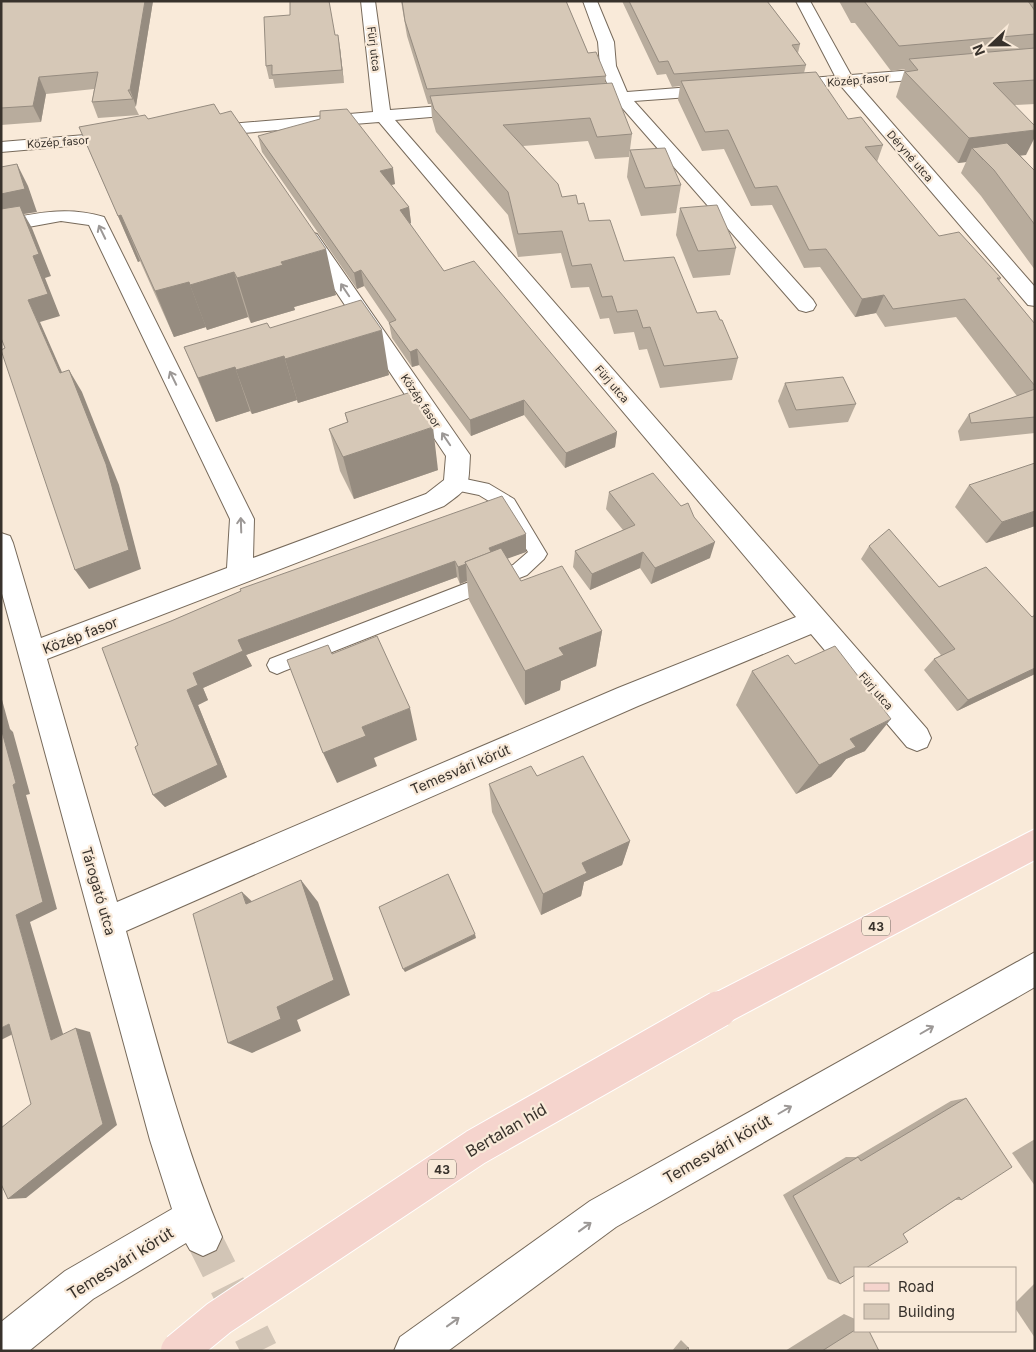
<svg xmlns="http://www.w3.org/2000/svg" width="1036" height="1352" font-family="Inter,sans-serif">
	<style>
		.lines { fill: none; stroke-linecap: round; stroke-linejoin: round }
		.minor-tunnel { stroke: #d2c5b6; stroke-width: 36; stroke-dasharray: 36 18; stroke-linecap: butt }
		.service-casing { stroke: #776a5b; stroke-width: 2 }
		.minor-casing { stroke: #776a5b; stroke-width: 2 }
		.primary-casing { stroke: #fff; stroke-width: 2 }
		.service { fill: #fff; fill-rule: evenodd }
		.minor { fill: #fff; fill-rule: evenodd }
		.primary { fill: #f5d4cd; fill-rule: evenodd }
		.primary-bridge-casing { stroke: #fff; stroke-width: 38; stroke-linecap: butt }
		.primary-bridge { stroke: #f5d4cd; stroke-width: 36 }
		.wall { fill: #b8ac9d }
		.shaded-wall { fill: #968c80 }
		.building { fill: #d6c8b7; stroke: #968c80 }
		.oneway { stroke: #9c9896 }
		.labels { text-anchor: middle; dominant-baseline: central; stroke-width: 4.5; stroke-linejoin: round; paint-order: stroke }
		.far-street-label { font-size: 11px; fill: #38322c; stroke: #f9ead9 }
		.shield { fill: #f9ead9; stroke: #726960; stroke-width: 1 }
		.shield-label { font-size: 12px; font-weight: bold; fill: #38322c }
		.street-label { font-size: 14px; fill: #38322c; stroke: #f9ead9 }
		.near-street-label { font-size: 16px; fill: #38322c; stroke: #f9ead9 }
	</style>
	<rect width="100%" height="100%" fill="#f9ead9"/>
	<g class="lines">
		<path class="minor-tunnel" d="M203 1237 260 1351"/>
		<defs>
			<path id="service" d="M456 477 489 484 514 499 547 554 544 559 527 575 284 671 277 674 270 671 267 665 270 659 513 565 528 552 502 509 479 495 450 489 447 484 450 479Z"/>
			<g id="minor">
				<path d="M361 1H375L390 110 467 104 473 105 475 109 473 113 467 114 395 120 927 729 931 738 927 747 917 751 907 747 811 634 638 706 126 931C155 1033 181 1138 222 1237L216 1250 203 1256 190 1250 186 1243 93 1299 29 1351H1V1322L65 1271 172 1209 150 1140 1 590V533L10 536 13 543 41 638 227 568 230 519 89 225 61 221 1 232V220C39 213 66 206 104 217L254 519 253 558 426 494 444 480 446 456 300 238 303 234 310 232 317 234 470 455C468 489 471 486 444 506L47 659 117 902 618 688 796 617 379 122 206 136 200 135 197 131 200 127 206 126 373 112Z"/>
				<path d="M583 1H597L614 42 616 66 627 92 717 85 723 87 725 90 723 93 717 95 634 101 813 300 816 305 813 310 806 312 799 310 617 102 580 105 574 104 572 100 574 96 611 93 600 66 598 42Z"/>
				<path d="M796 1H810L851 75 939 68 945 70 947 73 945 76 939 78 858 84 1035 287V306L1028 305 841 86 787 90 781 88 779 85 781 82 787 80 835 76Z"/>
				<path d="M121 132 127 133 130 137 127 141 1 152V142Z"/>
				<path d="M1035 952V987L616 1227 448 1351H394L400 1337 590 1201Z"/>
			</g>
			<path id="primary" d="M1035 829V860L731 1021 719 1026 707 1021 702 1009 707 997Z"/>
		</defs>
		<use href="#service" class="service-casing"/>
		<use href="#minor" class="minor-casing"/>
		<use href="#primary" class="primary-casing"/>
		<use href="#service" class="service"/>
		<use href="#minor" class="minor"/>
		<use href="#primary" class="primary"/>
		<defs>
			<path id="primary-bridge" d="M179 1351 219 1318 476 1147 719 1009"/>
		</defs>
		<use href="#primary-bridge" class="primary-bridge-casing"/>
		<use href="#primary-bridge" class="primary-bridge"/>
	</g>
	<g class="wall">
		<path d="M1 1H153L136 106 135 107 139 115 98 118 92 102 94 89 46 94 41 122 1 125Z"/>
		<path d="M401 1H566L588 53 606 76 605 83 632 134 629 157 595 159 588 141 523 146 562 197 578 204 589 221 624 261 697 313 720 320 738 358 732 380 660 388 647 349 639 350 634 332 614 334 609 318 600 319 589 287 571 288 561 253 518 257 508 215 436 132 432 118 431 104H428L407 36Z"/>
		<path d="M622 1H767L800 44 798 53 806 65 804 73 848 119 883 145 877 162 939 236 1001 278 999 281 1035 324V433L960 441 958 431 969 414 1017 396 956 317 885 327 876 313 855 317 820 267 804 268 772 205 751 206 724 149 702 151 678 100 680 86 672 87 666 74 657 75Z"/>
		<path d="M839 1H1035V104L1015 105 1026 155H1020L1035 171V270L981 196 961 173 966 162 958 163 896 97 905 69 891 71 855 23H851Z"/>
		<path d="M335 35 340 48 344 83 275 88 273 79H269L266 66Z"/>
		<path d="M220 114 336 295 294 307 295 310 251 323 248 317 207 330 206 327 174 337 140 261 138 262 79 127 148 119Z"/>
		<path d="M258 136 395 184 391 185 409 207 411 223 410 224 444 271 617 432 615 447 565 468 524 415 471 436 419 365 412 367 392 338 389 323 364 286 357 289 262 152Z"/>
		<path d="M630 150 681 185 676 213 641 216 627 177Z"/>
		<path d="M680 208 736 248 730 275 693 278 676 235Z"/>
		<path d="M270 328 389 375 298 403 297 400 252 414 250 411 216 422 184 347Z"/>
		<path d="M785 383 856 404 848 422 789 428 778 401Z"/>
		<path d="M345 413 438 470 354 499 340 471 329 429 347 422Z"/>
		<path d="M969 485 1035 526 986 543 955 507Z"/>
		<path d="M609 492 710 558 651 584 640 568 590 590 573 567 575 551 623 530 606 509Z"/>
		<path d="M869 546 939 587 1035 674 957 711 924 670 934 659 941 655 861 559Z"/>
		<path d="M526 552 507 558 521 581 602 631 596 666 561 681 560 690 525 705 469 600 467 581 460 584 457 577 246 655 252 666 203 688 208 700 198 705 227 777 165 807 153 795 138 745 171 621 241 591Z"/>
		<path d="M795 664 865 751 846 759 831 777 796 794 736 705 752 671Z"/>
		<path d="M537 776 630 841 622 865 584 882 581 896 541 915 492 812 489 784Z"/>
		<path d="M966 1098 961 1200H955L903 1234 840 1284 828 1279 783 1195 846 1157H856L951 1101Z"/>
		<path d="M1035 1139V1186L1012 1153Z"/>
		<path d="M1035 1283V1338L1015 1308V1303Z"/>
		<path d="M844 1314 855 1319V1330L879 1351H785Z"/>
		<path d="M681 1340 688 1347 689 1351H672Z"/>
	</g>
	<g class="shaded-wall">
		<path d="M145 1H153L136 106 130 90Z"/>
		<path d="M338 35 340 48 344 83 342 70Z"/>
		<path d="M39 77 46 94 41 122 33 106Z"/>
		<path d="M1035 130V137L1026 155 983 160 972 148 966 162 958 163 969 138Z"/>
		<path d="M17 164 28 186 37 212 24 214 32 228 51 276 45 278 60 316 40 322 72 395 60 373 28 300 1 218V194Z"/>
		<path d="M393 168 395 184 383 187 380 171Z"/>
		<path d="M409 207 411 223 402 226 400 210Z"/>
		<path d="M121 215 140 261 138 262 118 216Z"/>
		<path d="M326 249 336 295 294 307 295 310 251 323 237 278 281 262Z"/>
		<path d="M361 270 364 286 357 289 354 273Z"/>
		<path d="M234 272 248 317 207 330 190 285Z"/>
		<path d="M189 282 206 327 174 337 155 291Z"/>
		<path d="M884 295 876 313 855 317 862 299Z"/>
		<path d="M382 330 389 375 298 403 285 359Z"/>
		<path d="M417 349 419 365 412 367 410 352Z"/>
		<path d="M284 356 297 400 252 414 236 370Z"/>
		<path d="M235 367 250 411 216 422 198 378Z"/>
		<path d="M69 370 82 392 119 485 141 569 89 589 75 570Z"/>
		<path d="M524 400V415L471 436 470 420Z"/>
		<path d="M433 427 438 470 354 499 343 457Z"/>
		<path d="M617 432 615 447 565 468 566 453Z"/>
		<path d="M1035 511V526L986 543 1002 522Z"/>
		<path d="M526 534V552L493 564 489 548Z"/>
		<path d="M715 542 710 558 651 584 655 568Z"/>
		<path d="M643 552 640 568 590 590 592 574Z"/>
		<path d="M455 561 457 577 246 655 252 666 203 688 208 700 198 705 227 777 165 807 153 795 193 673 238 640Z"/>
		<path d="M466 564 467 581 460 584 458 567Z"/>
		<path d="M602 631 596 666 561 681 560 690 525 705V671L559 648Z"/>
		<path d="M1035 668V674L957 711 968 700Z"/>
		<path d="M1 696 10 729 13 732 30 794 26 795 57 909 30 922 66 1044 51 1040 16 915 13 785 1 728Z"/>
		<path d="M410 708 417 740 374 758 377 766 337 783 323 753 362 727Z"/>
		<path d="M891 719 865 751 846 759 831 777 796 794 819 765 850 739Z"/>
		<path d="M630 841 622 865 584 882 581 896 541 915 543 894 582 863Z"/>
		<path d="M301 880 318 902 350 995 297 1020 301 1031 252 1053 228 1043 277 1007Z"/>
		<path d="M242 892 264 913 246 904Z"/>
		<path d="M475 934 476 938 405 972 403 969Z"/>
		<path d="M9 1024 25 1028 1 1040V1028Z"/>
		<path d="M76 1028 90 1032 117 1125 26 1198 8 1199Z"/>
	</g>
	<g class="building">
		<path d="M1 1H145L130 90H128L133 99 92 102 98 72 39 77 33 106 1 108Z"/>
		<path d="M290 1H329L335 35H338L342 70 272 75V65L266 66 264 17 290 15Z"/>
		<path d="M402 1H566L588 53 596 52 606 76 427 89 405 21Z"/>
		<path d="M629 1H767L800 44 792 45 806 65 674 74 668 61 659 62Z"/>
		<path d="M864 1H1028L1035 11V34L899 46Z"/>
		<path d="M1035 48V80L993 83 1035 126V130L969 138 905 72 918 70 909 59Z"/>
		<path d="M816 72 848 119 861 117 883 145 865 147 939 236 959 232 1001 278H997L1035 324V386L965 299 893 309 884 295 862 299 826 249 809 250 777 186 755 188 728 130 705 132 681 81Z"/>
		<path d="M612 83 632 134 597 137 590 118 503 125 558 184 562 197 576 195 578 204 584 203 589 221 610 220 624 261 674 257 697 313 716 311 720 320H722L738 358 664 366 650 327 643 328 637 310 617 312 612 296 602 297 591 264 572 266 562 231 518 234 508 192 434 109 430 96Z"/>
		<path d="M214 104 220 114 231 111 326 249 281 262 283 265 237 278 234 272 190 285 189 282 155 291 121 215 118 216 79 127 145 115 148 119Z"/>
		<path d="M347 109 393 168 380 171 409 207 400 210 444 271 474 261 617 432 566 453 524 400 470 420 417 349 410 352 389 323 396 320 361 270 354 273 258 136 320 119V111Z"/>
		<path d="M1007 143 1035 171V225L994 170 972 148Z"/>
		<path d="M665 148 681 185 645 188 630 150Z"/>
		<path d="M17 164 25 189 1 194V167Z"/>
		<path d="M717 205 736 248 698 251 680 208Z"/>
		<path d="M20 206 39 254 33 256 48 294 28 300 60 373 69 370 106 464 129 550 75 570 1 350 5 348 1 338V209Z"/>
		<path d="M361 300 382 330 285 359 284 356 236 370 235 367 198 378 184 347 267 323 270 328Z"/>
		<path d="M843 377 856 404 796 410 785 383Z"/>
		<path d="M1035 389V417L971 423 969 414Z"/>
		<path d="M411 392 433 427 343 457 329 429 348 422 345 413Z"/>
		<path d="M1035 463V511L1002 522 969 485Z"/>
		<path d="M653 473 681 506 688 503 694 517 715 542 655 568 643 552 592 574 575 551 635 525 609 492Z"/>
		<path d="M502 496 526 534 489 548 491 552 465 562 466 564 458 567 455 561 238 640 243 651 193 673 198 685 187 690 218 765 153 795 135 747 138 745 102 648 171 621 241 591 240 589Z"/>
		<path d="M889 529 939 587 986 567 1032 617 1035 615V668L968 700 934 659 955 649 869 546Z"/>
		<path d="M501 548 521 581 562 566 602 631 559 648 564 655 525 671 465 562Z"/>
		<path d="M377 636 410 708 362 727 366 736 323 753 287 660 328 645 332 654Z"/>
		<path d="M835 646 891 719 850 739 856 747 819 765 752 671 788 655 795 664Z"/>
		<path d="M1 728 16 783 13 785 43 902 16 915 51 1040 76 1028 103 1124 8 1199 1 1184V1128L31 1104 9 1024 1 1028Z"/>
		<path d="M583 756 630 841 582 863 587 873 543 894 489 784 531 766 537 776Z"/>
		<path d="M448 874 475 934 403 969 379 907Z"/>
		<path d="M301 880 334 980 277 1007 281 1019 228 1043 193 914 242 892 246 904Z"/>
		<path d="M966 1098 1012 1167 961 1200 959 1197 903 1234 908 1242 866 1268H855V1275L840 1284 793 1196 858 1157 861 1161Z"/>
		<path d="M855 1330 869 1331 879 1351H822Z"/>
		<path d="M688 1347 689 1351H685Z"/>
	</g>
	<defs><path id="oneway-shaft" d="M-6 0H5M1.5-3L5.5 0L1.5 3" fill="none" stroke-width="1.6" stroke-linecap="round" stroke-linejoin="round" transform="scale(1.25)"/></defs>
	<g class="oneway">
		<use href="#oneway-shaft" transform="translate(102 232) rotate(-116)"/>
		<use href="#oneway-shaft" transform="translate(345 290) rotate(-124)"/>
		<use href="#oneway-shaft" transform="translate(173 378) rotate(-116)"/>
		<use href="#oneway-shaft" transform="translate(446 439) rotate(-124)"/>
		<use href="#oneway-shaft" transform="translate(241 525) rotate(-92)"/>
		<use href="#oneway-shaft" transform="translate(927 1030) rotate(-30)"/>
		<use href="#oneway-shaft" transform="translate(785 1110) rotate(-30)"/>
		<use href="#oneway-shaft" transform="translate(585 1227) rotate(-36)"/>
		<use href="#oneway-shaft" transform="translate(453 1322) rotate(-36)"/>
	</g>
	<g class="labels">
		<g class="far-street-label">
			<text transform="translate(374 49) rotate(83)">Fürj utca</text>
			<text transform="translate(858 80) rotate(-5)">Közép fasor</text>
			<text transform="translate(58 142) rotate(-4)">Közép fasor</text>
			<text transform="translate(910 156) rotate(49)">Déryné utca</text>
			<text transform="translate(612 384) rotate(49)">Fürj utca</text>
			<text transform="translate(421 401) rotate(56)">Közép fasor</text>
			<text transform="translate(876 691) rotate(49)">Fürj utca</text>
		</g>
		<g class="shield">
			<rect x="862" y="916.5" width="28" height="19" rx="4"/>
			<rect x="428" y="1159.5" width="28" height="19" rx="4"/>
		</g>
		<g class="shield-label">
			<text x="876" y="926">43</text>
			<text x="442" y="1169">43</text>
		</g>
		<g class="street-label">
			<text transform="translate(80 635) rotate(-21)">Közép fasor</text>
			<text transform="translate(460 769) rotate(-23)">Temesvári körút</text>
			<text transform="translate(99 891) rotate(74)">Tárogató utca</text>
		</g>
		<g class="near-street-label">
			<text transform="translate(506 1130) rotate(-30)">Bertalan híd</text>
			<text transform="translate(717 1149) rotate(-30)">Temesvári körút</text>
			<text transform="translate(120 1263) rotate(-32)">Temesvári körút</text>
		</g>
	</g>
	<rect width="1036" height="1352" fill="none" stroke="#38322c" stroke-width="5"/>
	<rect x="854" y="1267" width="162" height="65" fill="#f9ead9" stroke="#aca094"/>
	<rect x="864" y="1283" width="25" height="8" fill="#f5d4cd" stroke="#aca094"/>
	<text x="898" y="1292" font-size="15" fill="#38322c">Road</text>
	<rect x="864" y="1304" width="25" height="15" fill="#d6c8b7" stroke="#aca094"/>
	<text x="898" y="1317" font-size="15" fill="#38322c">Building</text>
	<g transform="translate(991 45) rotate(248)" stroke="#f9ead9" stroke-width="4" paint-order="stroke">
	<path d="M0-4L9 19L0 12L-9 19Z" fill="#38322c"/>
	<text y="-8" font-size="14" font-weight="bold" text-anchor="middle" fill="#38322c">N</text>
	</g>
</svg>
